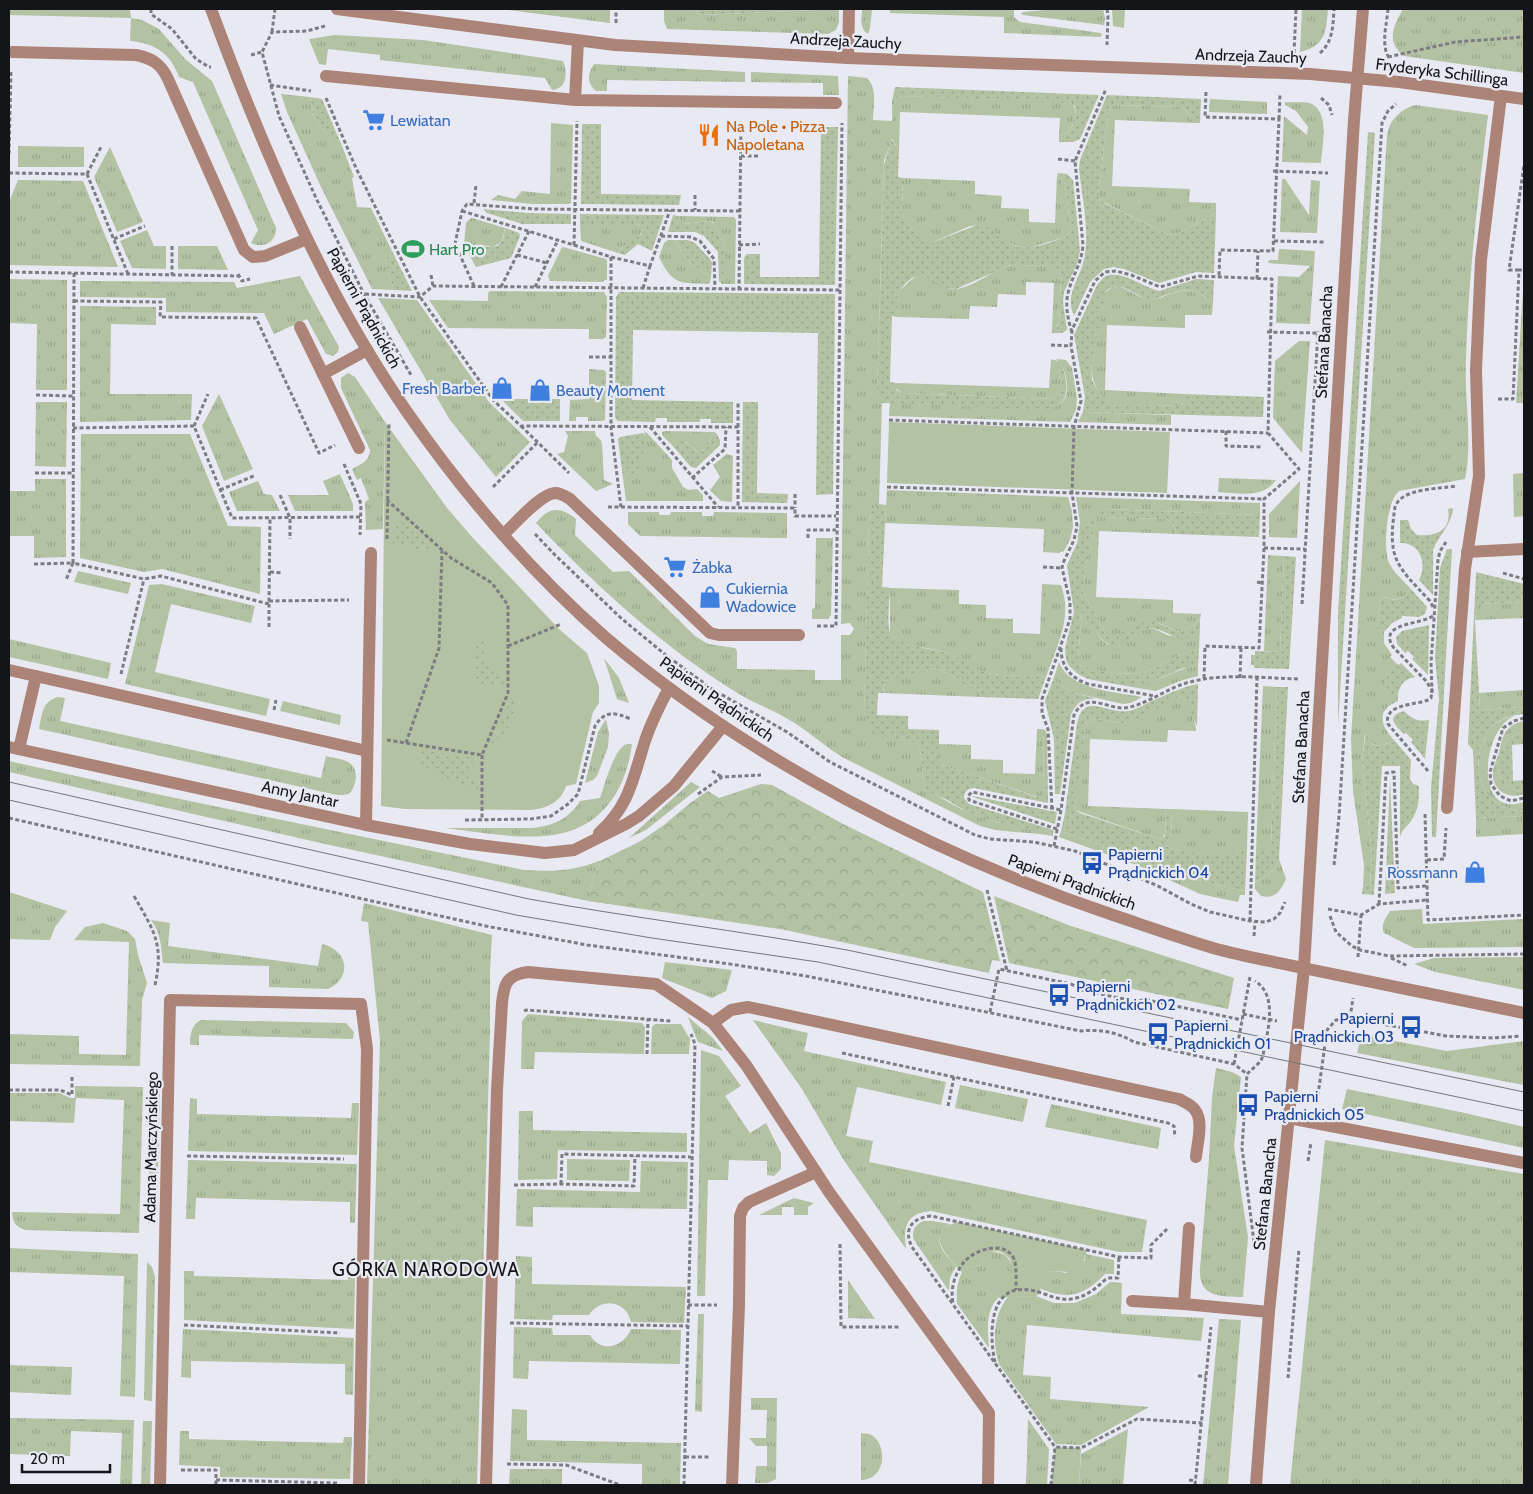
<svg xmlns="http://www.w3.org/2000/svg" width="1533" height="1494" font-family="Cabin,sans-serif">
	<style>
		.grass { fill: url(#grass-tufts) }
		.forest { fill: url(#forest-crowns) }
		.park { fill: #b2c2a3 }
		.garden { fill: url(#garden-dots) }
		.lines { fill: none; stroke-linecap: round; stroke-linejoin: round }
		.path { stroke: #7c7d83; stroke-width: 3; stroke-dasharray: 4 2.5; stroke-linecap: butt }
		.service { stroke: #ac8477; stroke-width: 12 }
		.minor { stroke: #ac8477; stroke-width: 12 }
		.tram { stroke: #75767b; stroke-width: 1 }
		.labels { text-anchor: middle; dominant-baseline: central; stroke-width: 4.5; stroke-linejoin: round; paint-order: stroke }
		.street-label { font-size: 16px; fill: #141518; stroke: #e8e9f2 }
		.shop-label { font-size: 16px; fill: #366cbe; stroke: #e8e9f2; text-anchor: start }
		.food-label { font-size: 16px; fill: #c56008; stroke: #e8e9f2; text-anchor: start }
		.leisure-label { font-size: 16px; fill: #27864d; stroke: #e8e9f2; text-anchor: start }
		.transit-label { font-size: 16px; fill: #164399; stroke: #e8e9f2; text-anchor: start }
		.quarter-label { font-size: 19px; letter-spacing: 1px; fill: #141518; stroke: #e8e9f2 }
	</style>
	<defs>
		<pattern id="grass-tufts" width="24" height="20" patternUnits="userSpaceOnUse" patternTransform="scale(1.25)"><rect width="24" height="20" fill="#b2c2a3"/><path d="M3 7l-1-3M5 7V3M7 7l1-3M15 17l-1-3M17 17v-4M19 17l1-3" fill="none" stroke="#98a68c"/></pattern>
		<pattern id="forest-crowns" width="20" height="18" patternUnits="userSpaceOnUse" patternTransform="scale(1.25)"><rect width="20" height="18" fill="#b2c2a3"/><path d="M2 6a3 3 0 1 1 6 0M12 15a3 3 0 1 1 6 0" fill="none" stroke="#98a68c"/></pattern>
		<pattern id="garden-dots" width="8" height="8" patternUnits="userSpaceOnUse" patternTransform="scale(1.25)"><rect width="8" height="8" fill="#b2c2a3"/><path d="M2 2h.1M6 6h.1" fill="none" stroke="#98a68c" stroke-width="1.8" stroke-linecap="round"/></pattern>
	</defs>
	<rect width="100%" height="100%" fill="#e8e9f2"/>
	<g class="grass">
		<path d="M9 9H130L131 18 142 20 159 29 185 59 212 81 276 228C276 242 264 249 251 243L258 230 193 82 179 77C171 54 155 43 130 41L131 18 9 15Z"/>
		<path d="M501 9H610V23Z"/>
		<path d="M664 9H695L699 14 702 15 839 9V22L836 30 828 34 667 29 664 21Z"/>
		<path d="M862 9H872L870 28 868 34C859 28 862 18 862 9Z"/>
		<path d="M890 9H1014V17L1020 22 1101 33 1102 35 1100 37 1004 33V17L890 13Z"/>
		<path d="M1055 9H1103L1105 18 1104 25 1023 15 1021 14 1023 12Z"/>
		<path d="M1112 9H1125L1124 28 1113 26Z"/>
		<path d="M1302 9H1328C1326 31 1326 46 1300 52Z"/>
		<path d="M1403 9H1524V73L1404 56C1385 42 1394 25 1403 9Z"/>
		<path d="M335 35 423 40 563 61C568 72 567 89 552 90L545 78 380 60V55L328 49 326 65 319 64 309 39Z"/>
		<path d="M594 64 745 72V82L607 80V91H596L593 88C586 80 589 72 594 64Z"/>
		<path d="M751 72 838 76 839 95H823V83L751 82Z"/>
		<path d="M848 76 867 78C878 89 873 106 873 120L892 121C893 111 891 98 903 96L1067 102 1073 104C1079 114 1072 136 1059 136L1060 118 900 112 899 150 891 137 890 144 884 161 877 393 882 403 879 504 872 510 869 521 864 715 917 744C926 758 917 781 932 793L963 810 997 822 1053 833V836C1028 831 1001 834 978 825L842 757C823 745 806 729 786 718 771 709 754 703 739 694 664 648 597 587 536 523 549 507 560 506 576 519L575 535 613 572 629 571 695 636 708 644 735 648 737 651V669L815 670V680H841V635H850L854 629 850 623 841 624Z"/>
		<path d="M281 94 310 97 314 117 335 145 342 146 354 177 352 178 357 207 371 208 392 251 385 261 394 290 372 289 321 187 287 112Z"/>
		<path d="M1210 99 1267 102V114L1209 112Z"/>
		<path d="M1285 102C1292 103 1305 101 1312 104 1330 114 1322 147 1321 163L1282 162 1284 116 1307 135 1308 127 1296 111 1285 105Z"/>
		<path d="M1113 105 1181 107 1187 112 1194 123 1115 120 1112 186 1190 189 1189 202 1216 203V213L1179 233 1169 235 1101 201 1098 195 1108 115 1110 108Z"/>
		<path d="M1415 105 1488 115C1478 197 1468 279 1466 361 1464 400 1473 440 1465 479L1399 491C1386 502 1383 548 1389 563 1394 573 1403 580 1410 588 1405 601 1393 601 1381 596L1377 630 1384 632V643L1392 655 1390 657 1396 663C1382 673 1384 689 1392 704 1375 714 1384 730 1395 741 1379 746 1373 750 1365 734L1362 761 1372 855 1370 887H1363L1364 865 1353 791 1351 739 1387 135C1390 119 1400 110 1415 105Z"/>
		<path d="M551 123 573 125 571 203 569 204H533L491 200 498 195 515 199 522 191 550 194Z"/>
		<path d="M18 146 84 147V167H18Z"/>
		<path d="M110 147 143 222 117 232 94 177Z"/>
		<path d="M1057 176 1061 178 1065 184 1071 229 1066 237 1031 247C1011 251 998 230 980 225L970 226 931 243H925L921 240 902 214 903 178 975 181V194L1002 196 1001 208 1029 209V222L1055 223Z"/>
		<path d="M1282 179H1285L1309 215 1311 180 1320 181 1317 233 1280 232Z"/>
		<path d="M18 180 83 181 118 267 9 265V202Z"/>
		<path d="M678 216 734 217 736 220 735 284H726V251L713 222 709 221 683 224Z"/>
		<path d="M472 218 505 228 502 241 493 247 479 244 470 256 464 244 466 223 470 219Z"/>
		<path d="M580 224H636L642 227 643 231C637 241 626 240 618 253L581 241Z"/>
		<path d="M147 230 154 246H166V269L132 268 120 241Z"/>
		<path d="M668 240H675C683 257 693 268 711 276L710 283 708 284C679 283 673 285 659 257L664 243Z"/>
		<path d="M178 246H217L228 270 178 269Z"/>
		<path d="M563 247 606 259 607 261V279L602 282 550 281 548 276 561 249Z"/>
		<path d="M1279 249 1315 251 1310 324 1276 323 1278 276 1299 277 1310 266 1268 263 1269 260H1278Z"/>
		<path d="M1013 265 1052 266 1059 270 1061 275 1059 323 1055 329 1052 330 1054 283 1026 282V295L998 294 997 307 970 306 969 319 897 317 899 291 917 275C931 273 941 291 956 289 975 287 994 268 1013 265Z"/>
		<path d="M1524 274V403H1516Z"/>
		<path d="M300 276 339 347 338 352 333 356 326 354 307 319 274 334 264 313 166 312V298L80 297V281L234 282 237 288Z"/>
		<path d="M9 279 67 280V390H36L37 324 9 323Z"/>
		<path d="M1119 286C1129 290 1140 299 1151 299 1157 300 1162 297 1167 295 1187 288 1196 287 1213 303L1212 315H1185V328L1107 325 1105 390 1184 394V401L1181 406 1113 404C1099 399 1093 383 1091 369L1105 293 1112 287Z"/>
		<path d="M490 291 604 292 607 297 606 337 603 339H589V329L448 328 429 300 488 301V293Z"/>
		<path d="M378 298 417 300 489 402 530 442 496 477 450 420Z"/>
		<path d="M80 306 156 307V325L111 324 110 394H192L191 420 80 422Z"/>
		<path d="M1299 341H1310L1302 453 1273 418 1275 361Z"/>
		<path d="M1051 359C1060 364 1065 387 1060 396L1055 399 902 393 896 389V383L1049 388Z"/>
		<path d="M1056 359 1066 360 1072 368 1077 398 1076 410 1070 422 889 416 890 403 1049 409C1053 408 1060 405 1063 401 1072 392 1065 364 1056 359Z"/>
		<path d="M589 369 604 370 606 372 605 420 602 421H588V417H576V421H569L570 400 589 399Z"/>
		<path d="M348 373 355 377 385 422 383 529 366 530 365 502 369 499 361 478 357 480 352 469C361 464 370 461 370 450L341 388V378Z"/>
		<path d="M219 394 253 469 224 481 202 426Z"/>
		<path d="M36 402H67L66 467 35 466Z"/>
		<path d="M1083 412 1171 415V425L1078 422Z"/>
		<path d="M565 431H595L596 436 601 440 602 444 604 480 613 484 596 491 557 454 564 452 568 436Z"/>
		<path d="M644 431 647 433 672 460V468L683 487 688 490 697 489 703 495V501H626L623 478 638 472 645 434Z"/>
		<path d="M665 431 713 432 707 448C699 455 692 448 686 442L671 444 662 435V432Z"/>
		<path d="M81 434H190L228 526 261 527 260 594 162 569 144 572 80 558Z"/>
		<path d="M727 454 733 456 732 502 721 501 710 490 720 477 713 465Z"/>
		<path d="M1524 473V516L1514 517 1513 474Z"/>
		<path d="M340 474 353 504V511H295L288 495H329L323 481Z"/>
		<path d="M1219 478 1276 480C1263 499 1238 493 1218 492Z"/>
		<path d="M35 479H66V557L34 558V536H9V491H35Z"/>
		<path d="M258 481 264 494 272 495 280 511H237L229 492Z"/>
		<path d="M1300 481 1297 538 1269 537V514Z"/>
		<path d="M887 490 1068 497 1072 511 1073 527 1070 540 1064 551 1059 553 1043 552 1044 529 885 523Z"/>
		<path d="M1076 497 1260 503V515L1106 509 1091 516 1077 543 1080 522Z"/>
		<path d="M628 512H659V515H670L671 512H702V516H713L714 512 787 513V538L640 536 628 524Z"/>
		<path d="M1100 517 1166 519 1173 523 1176 534 1099 531 1096 597 1173 600V613L1201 614 1200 620 1190 628 1180 632C1172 630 1166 625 1158 623 1143 618 1127 631 1114 637H1110L1106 635 1082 590 1095 522 1096 519Z"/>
		<path d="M816 538H833L831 615 828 619H812V609L815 608Z"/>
		<path d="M1268 555 1284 556 1280 652 1264 651Z"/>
		<path d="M78 571 131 583 128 594 74 582Z"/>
		<path d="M162 584 255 606 251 623 171 604 155 672 270 699 266 716 125 684 149 585Z"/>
		<path d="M1042 584 1061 585C1073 618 1057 645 1046 677 1027 673 1007 678 988 673 973 670 961 659 947 653 930 646 901 649 890 633V588L959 590V604L986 605V618L1013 619V633L1040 634Z"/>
		<path d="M1524 602V618L1475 620 1477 604Z"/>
		<path d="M1082 611 1101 639 1107 644C1123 646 1133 631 1148 629 1156 627 1163 634 1171 636 1180 638 1194 633 1200 627L1199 649 1178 656 1153 669 1142 673 1114 674 1082 667 1079 664 1078 658Z"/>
		<path d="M9 639 111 663 108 679 9 657Z"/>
		<path d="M604 658 619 678 629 703 617 699Z"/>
		<path d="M1059 662C1069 690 1116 692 1142 697L1131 703 1123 704 1074 693 1053 680Z"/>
		<path d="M1198 665V676L1180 681 1156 691 1126 686C1152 686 1173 670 1198 665Z"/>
		<path d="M933 668 938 669 976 687 980 692 981 697 883 693 885 682 890 678Z"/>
		<path d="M1263 686 1277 687 1271 846 1268 850H1256Z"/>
		<path d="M1524 690V707L1480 710 1479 693Z"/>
		<path d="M58 697 65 698 60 721 321 778 326 756C332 758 340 758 346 761 360 767 357 784 350 793L344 795H337L39 729C42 715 42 701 58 697Z"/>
		<path d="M1176 698C1179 698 1181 697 1184 700 1189 704 1197 725 1196 731L1168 730 1167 742 1090 739 1088 806 1166 809 1165 833 1163 838 1159 839 1075 810 1073 802 1087 722 1096 719 1128 724Z"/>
		<path d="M283 701 341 715 340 725 280 711Z"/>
		<path d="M1516 715C1481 728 1473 820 1524 802V812C1514 810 1503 808 1495 802 1472 784 1474 742 1495 724 1501 719 1509 717 1516 715Z"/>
		<path d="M606 719 609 734 608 747 597 776 593 780 585 783 598 732Z"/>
		<path d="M1524 721V732C1489 739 1489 786 1524 793V794C1508 800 1491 790 1493 771 1494 765 1497 758 1499 752 1501 745 1502 736 1507 730 1511 725 1518 722 1524 721Z"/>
		<path d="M1037 729H1043L1044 791 1042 796 1038 797 945 766C937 761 939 753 939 744L971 745V759L1003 760V773L1035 774Z"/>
		<path d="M627 744H632C626 790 602 828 553 835 518 840 480 832 445 828H532C553 826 569 819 580 801L600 798C605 784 614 748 627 744Z"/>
		<path d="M9 761 161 795 524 870C555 872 573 871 602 860L595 873 588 901 325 844 9 772Z"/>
		<path d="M691 782 700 787 646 830 629 838Z"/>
		<path d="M1172 809 1248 812 1247 849C1228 859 1187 854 1167 847L1165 845 1171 835Z"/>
		<path d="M1524 816V834L1476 837V818Z"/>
		<path d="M1061 831 1194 880 1245 891V895H1240L1238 902 1200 894 1139 866 1059 837Z"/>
		<path d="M1279 859 1286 879C1280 892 1275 899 1261 896L1255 889V883L1275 869Z"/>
		<path d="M9 892 67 911 55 927 50 940 9 939Z"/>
		<path d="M364 903 492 935 490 971V1032L477 1485H367L380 1041 368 922 361 921Z"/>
		<path d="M1422 909 1423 924 1524 919V947L1414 948 1384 933C1380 925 1386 918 1390 911Z"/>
		<path d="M151 920 170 923 168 946 318 966 322 944C348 950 353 977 328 989L269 987V966L163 963C161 947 161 933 151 920Z"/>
		<path d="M103 923 127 931 135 939 138 955 147 983 142 1000 140 1066 9 1064V1034L79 1036V1054L126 1055 129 942 74 940 85 927Z"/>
		<path d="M1524 957V990L1435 972 1414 964 1434 958Z"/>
		<path d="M665 962 732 970 726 991 712 998 662 978Z"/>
		<path d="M528 1014 642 1023 645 1027 644 1054 535 1052 534 1069H521L522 1021Z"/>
		<path d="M688 1017 713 1038 723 1051 698 1042Z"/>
		<path d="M201 1020 346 1023 354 1032 353 1039 199 1035V1045H190C190 1035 191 1025 201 1020Z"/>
		<path d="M753 1020 808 1033 804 1051 946 1082 941 1105 857 1087 846 1136 873 1141 869 1162 1147 1220 1142 1252H1119L931 1211C906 1213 903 1227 906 1249L843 1159 802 1089Z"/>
		<path d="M655 1024H681L690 1039 689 1054H651L652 1027Z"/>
		<path d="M1363 1035 1447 1051 1524 1041V1085L1357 1053 1361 1037Z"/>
		<path d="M701 1050 719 1056 741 1086 725 1096 750 1133 766 1123 781 1153V1169L774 1176 767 1175V1161L729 1160 728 1180H708L705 1296H697Z"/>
		<path d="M1216 1068 1232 1072 1241 1077 1234 1146 1248 1237 1243 1297C1220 1296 1198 1298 1200 1268L1209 1159 1212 1097Z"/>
		<path d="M960 1085 1028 1099 1023 1122 955 1108Z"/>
		<path d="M75 1086 143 1087 139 1233 25 1230C15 1226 13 1223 12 1212L120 1214 124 1100 76 1098 74 1123 9 1121V1093H60L70 1098H75Z"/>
		<path d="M151 1087H160L157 1212 148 1224Z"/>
		<path d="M1347 1089 1465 1113 1524 1127V1148L1342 1109Z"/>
		<path d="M190 1098 197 1099V1114L351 1118 352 1103H359L357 1155 188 1151Z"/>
		<path d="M1051 1104 1161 1128 1158 1149 1045 1127Z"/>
		<path d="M519 1111H533V1130L687 1133V1152L558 1150 557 1179 518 1180Z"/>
		<path d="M1325 1140 1524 1174V1485H1290Z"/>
		<path d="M567 1159 630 1160 629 1181 567 1180Z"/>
		<path d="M188 1160 357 1164 355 1223H350V1202L196 1198 195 1219H186Z"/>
		<path d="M641 1161 688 1162 687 1209 533 1207V1227L516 1226 517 1189 640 1192Z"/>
		<path d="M794 1198 814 1203 808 1207V1215H794V1207H782V1215H759Z"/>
		<path d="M923 1221H933L950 1224C929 1239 944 1253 956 1266L950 1278 949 1291 914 1240C911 1231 915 1225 923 1221Z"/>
		<path d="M9 1248 138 1254 135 1397 120 1396 124 1276 9 1272Z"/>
		<path d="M992 1252C1006 1252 1012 1259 1012 1273H1006L994 1298H998C985 1311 988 1331 989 1348L957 1304C956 1291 957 1279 965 1268L980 1265 987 1254Z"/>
		<path d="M1086 1254 1114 1260V1274H1105C1084 1296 1069 1300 1041 1289 1040 1269 1049 1270 1066 1273L1085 1260Z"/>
		<path d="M516 1256 532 1257V1284L686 1287 684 1323 631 1322C627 1301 601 1296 589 1315H553L552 1320 514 1319Z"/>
		<path d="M147 1262 152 1267 155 1277 152 1401 144 1400Z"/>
		<path d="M184 1271H194V1276L348 1280V1277H355L354 1329 184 1320Z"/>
		<path d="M848 1280 875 1319 848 1318Z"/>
		<path d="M1110 1282 1122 1283 1121 1314 1204 1318 1201 1341 1027 1325 1023 1375 1051 1377 1050 1399 1149 1407 1081 1445 1056 1444 999 1364C992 1342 993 1315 1008 1297L1036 1296 1054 1303H1075L1096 1294Z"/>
		<path d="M698 1314H704L702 1412 695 1411Z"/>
		<path d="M1219 1319 1241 1320 1228 1485H1203Z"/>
		<path d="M514 1327 552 1328 553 1335H590C601 1354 624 1347 631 1329L681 1330 680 1364 529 1361 528 1379 513 1378Z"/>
		<path d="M183 1329 354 1338 353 1395 345 1394V1364L191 1361V1378L181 1377Z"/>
		<path d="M9 1365 72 1367 71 1395 9 1392Z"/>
		<path d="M751 1398H777L776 1479 768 1483H755L756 1466H767V1446H756L749 1438H766L767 1410H751Z"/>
		<path d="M512 1409 527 1410V1440L681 1443 680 1485H642V1464L510 1461Z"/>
		<path d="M9 1418 134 1420 132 1485H120L122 1433 71 1431 70 1456 9 1454Z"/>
		<path d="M1028 1419 1049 1449 1047 1485H1026Z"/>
		<path d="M143 1421H152L150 1485H141Z"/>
		<path d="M1128 1429 1123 1485H1079L1081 1454Z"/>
		<path d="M180 1431H189V1439L343 1443 344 1437H352L350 1479 220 1477V1467L179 1465Z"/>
		<path d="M861 1433C864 1434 866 1433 869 1434 887 1440 889 1479 861 1480Z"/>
		<path d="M510 1469H562V1485H509Z"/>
	</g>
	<g class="forest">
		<path d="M761 784 772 785 843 824 983 892 1000 961 992 960 989 973 780 929 588 901 595 873 602 860 639 842 664 825 690 803 708 791 719 798Z"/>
		<path d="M994 896 1071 926 1234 978 1228 1009 1009 963Z"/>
	</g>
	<g class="park">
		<path d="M385 422 447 508 472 537 560 630 587 653 599 686V703L593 712 576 784 566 786C561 802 548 808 531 810L405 809 381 806Z"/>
		<path d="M889 422 1170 432 1167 493 887 483Z"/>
		<path d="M958 1222 1087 1250C1079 1281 1069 1269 1047 1272 1039 1278 1043 1285 1039 1294L1036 1296 994 1298C981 1293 982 1277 996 1273 1001 1272 1007 1273 1012 1273L1010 1259C997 1245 988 1251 980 1265L965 1268 962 1273C949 1257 921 1232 958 1222Z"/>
		<path d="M1055 1447 1081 1448 1079 1485H1051Z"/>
	</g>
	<g class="garden">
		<path d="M695 9H818L816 10 702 15 699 14Z"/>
		<path d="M895 87 1099 95 1080 139 1073 142H1059V136C1072 136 1077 117 1075 106L1071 103 903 96C891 98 893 111 892 121V101Z"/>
		<path d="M1107 95 1201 99 1200 123H1194L1187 112 1181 107 1117 105 1110 108 1108 115 1098 195 1100 200 1104 203 1169 235 1179 233 1216 213 1214 273 1196 272 1159 283 1124 269 1113 267 1104 269 1090 282 1075 314 1074 315C1064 296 1080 278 1084 260 1090 234 1082 196 1079 169L1080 160Z"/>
		<path d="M310 97 322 99 342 146 335 145 314 117Z"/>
		<path d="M582 124H601V194L681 195 679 205 581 204Z"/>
		<path d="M891 125 892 140 899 150 898 177 903 178 902 214 923 242 931 243 977 225H984L1016 246C1031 251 1052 241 1066 237L1071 229 1065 184 1061 178 1057 176 1058 173 1067 174 1073 180 1080 251 1077 264 1064 292 1063 302 1067 330 1062 333H1052V330L1057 327 1059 323 1061 275 1059 270 1052 266 1010 265 956 289 945 288 923 275C913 274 905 284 899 291L897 317 892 316 890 382 896 383V390L902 393 1055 399C1068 393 1060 364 1051 359L1061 362C1068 383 1073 404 1046 410L882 403 879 399 877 393 884 165 890 144Z"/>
		<path d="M821 127H838L835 285 744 284V259L745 256 747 254H760V277H819Z"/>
		<path d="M1368 132 1375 133 1338 725V612Z"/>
		<path d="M483 209 528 213 571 214V224H522L487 213Z"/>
		<path d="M580 214 664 215 652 251 638 244 625 255 618 253 625 244 642 234 643 230 639 225 634 224H580Z"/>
		<path d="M673 215 678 216 683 224 709 221 714 224 726 251V284H722L719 281 718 252 704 236 695 232H668Z"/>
		<path d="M505 228 519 233 520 236 511 258 476 267 470 256 479 244 488 247 497 246 503 240Z"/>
		<path d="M675 240H688L695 243 710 259 712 263 711 276C693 268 684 258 675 240Z"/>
		<path d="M392 251 412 291 394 290 385 261Z"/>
		<path d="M1109 275C1128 273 1142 287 1159 291L1196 279 1214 280 1213 303C1195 286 1185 288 1163 296 1158 298 1154 300 1148 299 1133 296 1120 278 1106 291L1091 369 1092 380 1096 388 1106 400 1111 403 1177 406 1183 404 1184 394 1264 397 1263 417 1083 412 1085 397 1074 335 1097 285 1104 277Z"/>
		<path d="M619 292 835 294 833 494 816 495 818 333 633 330 632 400 733 402V423H711V419H700V422H667V418H656L655 422 618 421 615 418 616 297Z"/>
		<path d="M501 399H560V421H523Z"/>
		<path d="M743 402H758L757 493 788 494 787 503 742 502Z"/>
		<path d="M713 432 716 433 720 440V445L696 468 691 467 671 444 684 441 695 450 703 451 708 446Z"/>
		<path d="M643 433 647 438 638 473 623 478 618 439 620 437Z"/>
		<path d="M879 504 886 505 882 587 890 588C890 598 886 626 891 634 896 644 929 649 940 651 959 655 973 671 992 674 1010 677 1028 673 1046 677L1038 699 981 697 980 692 976 687 938 669 933 668 887 680 884 685 883 693H878L877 715 908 716V729L939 730V758L943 765 1036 797 1042 796 1044 791 1043 729 1045 730 1047 734 1048 803 974 788C968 788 964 792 964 798L969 804 1050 829 1054 831 1053 833C1025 828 997 824 970 813 962 810 955 804 947 800 941 797 930 794 927 789 920 776 924 754 917 744 896 734 866 743 864 712L869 521 872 510Z"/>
		<path d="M1453 508C1452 524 1439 535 1433 550V595L1419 580C1428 564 1420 542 1400 543V520H1408L1411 529 1417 535C1436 537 1452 530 1448 509Z"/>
		<path d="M1106 509 1260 515 1259 537 1176 534 1173 523 1166 519 1100 517 1096 519 1082 590 1106 635 1110 637H1114C1126 630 1144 617 1158 623 1166 626 1172 630 1180 632L1190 628 1200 620V627C1179 653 1167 625 1148 629 1135 631 1122 648 1109 644 1099 641 1089 620 1082 612L1078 658 1080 666 1114 674 1142 673 1153 669 1178 656 1199 649 1198 665 1181 669 1146 684 1133 686H1126L1088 679 1078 674 1069 666 1066 660 1065 648 1074 612 1067 565 1087 521 1095 512Z"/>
		<path d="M404 522 407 523 434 549 419 550 417 552 411 545H393L394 526Z"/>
		<path d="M1447 549H1452L1436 837H1432L1431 788 1439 699 1435 658 1440 568Z"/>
		<path d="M1284 556 1296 557 1289 669 1254 668V665H1251V655H1255V651L1280 652Z"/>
		<path d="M1476 572 1524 584V602L1478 604 1475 620 1480 710 1524 707V714C1514 715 1503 717 1495 724 1474 742 1472 784 1495 802 1503 808 1514 810 1524 812V816L1476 818 1473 750 1468 744Z"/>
		<path d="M1410 588 1427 607 1425 614 1419 617 1402 616V618L1392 623 1384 632 1377 630 1381 596C1393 602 1405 601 1410 588Z"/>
		<path d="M1429 625 1428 675 1412 659 1414 657 1408 651 1405 653 1397 644 1396 637 1402 631Z"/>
		<path d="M482 639 486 641 484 663 504 680V686L475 685V641Z"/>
		<path d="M1396 663 1399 665 1401 663 1415 677C1402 679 1397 689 1398 701L1392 704C1384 689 1382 673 1396 663Z"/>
		<path d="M1053 680 1074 693 1097 699C1084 698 1077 702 1071 714L1060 794H1055L1054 739 1045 701Z"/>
		<path d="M1198 684 1197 726 1185 701 1179 697 1128 724 1096 719 1087 722 1074 806 1075 810 1080 813 1159 839 1163 838 1165 836 1166 809H1172L1171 835 1165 845 1166 846C1182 854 1231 858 1247 849L1245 891 1194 880 1061 831 1065 813 1077 724C1083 691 1107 714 1128 711 1136 710 1143 705 1150 702 1166 695 1181 687 1198 684Z"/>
		<path d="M1277 687H1288L1279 859 1275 869 1255 883 1256 850H1268L1271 846Z"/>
		<path d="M513 693 517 715 496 746 491 742 494 738 497 739 501 730 498 728 503 716 506 717 510 709 507 707Z"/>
		<path d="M1404 711C1412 719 1418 722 1429 720L1425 759 1411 742 1413 740 1406 733 1404 734C1395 725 1385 716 1404 711Z"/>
		<path d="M1366 732C1370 751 1380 746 1395 741L1411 760 1410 779 1413 784 1419 786C1419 800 1419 809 1411 821 1407 827 1402 829 1400 837V766H1382L1374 895 1362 894 1363 887H1370L1372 855 1362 761Z"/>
		<path d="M1524 732V744L1512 745 1513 781 1524 780V793C1489 786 1489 739 1524 732Z"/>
		<path d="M421 750 474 758 468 777 478 781V791L450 780 418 763Z"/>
		<path d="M1390 780 1395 893 1385 894Z"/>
		<path d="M972 796 1057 812 1055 824 973 797Z"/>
	</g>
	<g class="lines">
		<g class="path">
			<path d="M151 9V14L172 29 196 59 209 67H211"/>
			<path d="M1107 9 1108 16 1107 45"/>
			<path d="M1388 9C1387 23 1380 47 1390 59"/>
			<path d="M616 23V9"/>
			<path d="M325 26 307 31 272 32 262 52 279 116 316 198 364 294 411 375"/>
			<path d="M272 32 275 9"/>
			<path d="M1294 53 1296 9"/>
			<path d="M1320 53C1333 42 1333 25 1334 9"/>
			<path d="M251 55 262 52"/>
			<path d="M1388 57 1455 42 1524 37"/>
			<path d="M270 85 311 91"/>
			<path d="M1206 92 1205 117 1279 119 1273 251 1220 250 1219 277"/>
			<path d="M326 98 356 168 420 297 494 401 521 426 738 427V507"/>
			<path d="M1321 98 1329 105 1332 115"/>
			<path d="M1279 119 1280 94"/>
			<path d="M741 144H758"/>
			<path d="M9 154 11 72"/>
			<path d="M741 156H758"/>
			<path d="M1058 159 1075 161"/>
			<path d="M1273 171 1328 173"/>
			<path d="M9 173 87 174 128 274"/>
			<path d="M87 174 101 147"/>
			<path d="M695 195V210"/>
			<path d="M474 203 476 185"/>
			<path d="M462 211 574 245 577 121"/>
			<path d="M661 236 691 237 700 241 714 259 715 289"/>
			<path d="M114 239 145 226"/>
			<path d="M1274 241 1324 242"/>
			<path d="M574 245 611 257 650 266 670 210"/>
			<path d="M739 245 760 244"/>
			<path d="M172 246V275"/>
			<path d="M517 255 547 263"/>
			<path d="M611 257V427L621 507"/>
			<path d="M1519 270H1509L1524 165"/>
			<path d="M9 272 239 276"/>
			<path d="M74 273 73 563 144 579 161 576 269 604 270 518"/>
			<path d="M238 274 242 281 250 279"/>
			<path d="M431 275 433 286"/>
			<path d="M1257 279 1258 251"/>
			<path d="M474 286 455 244 462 211 467 204 534 209 740 211"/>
			<path d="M501 287 529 231"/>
			<path d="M535 287 558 240"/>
			<path d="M643 288 650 266"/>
			<path d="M739 290 741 124"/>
			<path d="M365 294 420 297 433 286 840 290"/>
			<path d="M74 301 161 302 160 317 256 318 319 453 335 445"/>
			<path d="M1072 332C1068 321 1065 305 1068 293 1072 276 1082 263 1083 245L1075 161 1106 89"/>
			<path d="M1267 332 1318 333"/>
			<path d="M1051 345 1071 346"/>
			<path d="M589 357H611"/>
			<path d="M36 395 73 396"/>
			<path d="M1498 399H1513L1519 270H1524"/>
			<path d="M889 420 1268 433"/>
			<path d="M194 426 208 394"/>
			<path d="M521 426 569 473"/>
			<path d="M650 427 718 507"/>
			<path d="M738 427V402"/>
			<path d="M73 428 194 426 232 518 361 517"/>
			<path d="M1226 431V446L1261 447"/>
			<path d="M344 464 361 504 360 535"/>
			<path d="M35 473H73"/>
			<path d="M692 478 725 449 726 427"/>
			<path d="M493 487 537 443"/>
			<path d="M887 487 1264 499"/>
			<path d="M220 490 256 475"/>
			<path d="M795 494V508"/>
			<path d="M280 495 290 518V539"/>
			<path d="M608 507 795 508V516H836"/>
			<path d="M535 534 555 555 622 619 667 656 712 689 787 732 830 762 975 835 990 839 1034 842 1075 851 1158 886 1191 904 1210 912 1250 921 1265 922 1274 919 1280 913 1285 902"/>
			<path d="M808 538V530H836"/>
			<path d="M387 539 389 423"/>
			<path d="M1264 548 1305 549"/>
			<path d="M34 564 73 563 66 580"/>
			<path d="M1043 567 1062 568"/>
			<path d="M270 572 283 573"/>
			<path d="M1503 573 1524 579"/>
			<path d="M1257 582 1262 583"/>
			<path d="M269 601 349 600"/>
			<path d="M1302 604 1318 331"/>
			<path d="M1433 607 1430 601C1396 565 1387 559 1395 507 1401 488 1439 489 1456 486"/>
			<path d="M817 626H836L842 123"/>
			<path d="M269 627V604"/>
			<path d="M508 646 561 624"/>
			<path d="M1061 648C1061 667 1071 678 1088 684L1155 696"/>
			<path d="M121 674 144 579"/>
			<path d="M1240 678 1241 648"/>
			<path d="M1432 693 1431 663 1438 560 1440 551 1446 542"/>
			<path d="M274 710 276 700"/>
			<path d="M1524 718 1514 721 1503 728 1490 772 1491 784 1500 796 1511 801 1524 798"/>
			<path d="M387 740 482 755 508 693V605L492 583 451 558 387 500"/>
			<path d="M406 743 439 648 442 551"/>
			<path d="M482 755V819"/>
			<path d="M712 771 722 777"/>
			<path d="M1428 771 1388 724C1383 704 1415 705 1428 700L1431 698 1432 690 1426 681 1394 648C1375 622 1424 625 1434 615"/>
			<path d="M698 794 722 777 761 775"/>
			<path d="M1052 809 1048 729 1042 713V699L1070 619V602L1062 568 1063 563 1074 540 1077 526 1072 493 1074 427 1081 401 1071 346 1072 330 1095 281 1105 272 1116 271 1131 275 1160 287 1198 276 1272 279 1268 433 1299 469 1264 499V548L1259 648 1205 646 1204 679"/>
			<path d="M1425 814 1428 920 1524 915"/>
			<path d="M9 818 363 899 486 926 587 945 730 964 806 976 1081 1031C1100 1029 1117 1032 1134 1042L1234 1064 1247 1074"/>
			<path d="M465 820 531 819 551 816 568 804 578 794 595 726C606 709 615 713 631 719"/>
			<path d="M1057 829 969 800 968 796 972 792 1061 810"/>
			<path d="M1054 846 1061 810 1074 715C1088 688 1110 713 1130 707 1151 702 1169 687 1190 682 1224 673 1262 678 1298 679"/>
			<path d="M1427 860 1444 859 1446 828"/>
			<path d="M1334 865 1339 817 1382 123 1388 111 1396 104"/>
			<path d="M987 890 1007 971"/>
			<path d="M134 896C154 931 164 944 155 985"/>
			<path d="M1379 904 1386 773 1394 772 1398 888 1427 886"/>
			<path d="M1328 909 1361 915 1379 904 1427 900"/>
			<path d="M1330 916 1336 932 1352 946 1360 950 1389 956 1524 954"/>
			<path d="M1250 921 1257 678"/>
			<path d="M1254 936 1255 922"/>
			<path d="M1358 957 1361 915"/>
			<path d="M1391 958 1408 966"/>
			<path d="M524 1011 526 1010 671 1021"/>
			<path d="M990 1012 999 969 1071 984 1082 990 1133 1001 1147 1000 1242 1020"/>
			<path d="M1243 1014 1277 1021"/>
			<path d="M1350 1018 1353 998"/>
			<path d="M842 1053 1168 1123 1174 1126 1175 1137"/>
			<path d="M647 1054 648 1019"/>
			<path d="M1234 1064 1250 977"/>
			<path d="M9 1090H60L72 1095V1075"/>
			<path d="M1317 1102 1327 1030 1336 1020 1350 1018 1446 1036 1493 1038 1521 1036"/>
			<path d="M948 1106 954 1077"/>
			<path d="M187 1156 344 1159"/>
			<path d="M1308 1161 1311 1142"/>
			<path d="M561 1184 562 1154 691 1157"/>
			<path d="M514 1185 561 1184 634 1186 635 1156"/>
			<path d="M1167 1229 1151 1245V1258L1119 1257 931 1216C912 1218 903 1229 912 1247L1055 1447 1081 1448 1137 1419 1202 1423"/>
			<path d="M1254 1242 1242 1148 1247 1074 1261 1061 1263 1055C1267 1033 1279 996 1255 981"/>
			<path d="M840 1244 841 1327H901"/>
			<path d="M953 1302C950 1289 955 1273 964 1262 974 1250 1005 1239 1014 1259 1017 1268 1016 1280 1016 1290"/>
			<path d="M688 1305H717"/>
			<path d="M510 1323 688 1326"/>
			<path d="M184 1325 340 1333"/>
			<path d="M995 1362C989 1336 988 1283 1030 1290 1044 1292 1056 1301 1071 1299 1081 1298 1090 1293 1098 1286 1101 1284 1104 1280 1107 1279 1110 1277 1115 1278 1118 1278L1119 1257"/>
			<path d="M1198 1376H1206"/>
			<path d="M1288 1378 1299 1249"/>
			<path d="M685 1457H711"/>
			<path d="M507 1464 566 1465 620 1485"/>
			<path d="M181 1470H216V1485"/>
			<path d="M216 1480 338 1483"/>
			<path d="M1189 1480 1196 1481"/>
			<path d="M684 1485 695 1044 691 1034"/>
			<path d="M1051 1485 1055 1447"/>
			<path d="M1195 1485 1211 1327"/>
		</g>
		<g class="service">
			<path d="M12 52 136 55C152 58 161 64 168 79L244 250 253 257 265 256 307 239"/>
			<path d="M326 76 575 100 836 103"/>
			<path d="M575 100 578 41"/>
			<path d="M300 327 359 448"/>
			<path d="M323 374 367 350"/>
			<path d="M1467 552 1524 549"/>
			<path d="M9 670 367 751"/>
			<path d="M19 749 36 676"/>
			<path d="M1447 808 1465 569 1479 476 1476 370 1481 260 1501 96"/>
			<path d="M366 825 371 553"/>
			<path d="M713 1023 731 1010 748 1007 1179 1099C1184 1102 1191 1104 1195 1110 1204 1121 1197 1144 1196 1157"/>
			<path d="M1289 1118 1524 1163"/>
			<path d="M816 1172 829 1192 989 1413 988 1485"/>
			<path d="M1189 1228 1184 1304 1269 1312"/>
			<path d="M1132 1301 1184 1304"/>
			<path d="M160 1485 170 1000 361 1004 367 1049 359 1485"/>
			<path d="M486 1485 497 1090 502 1003C504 983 507 975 528 972L656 984 713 1023 746 1065 816 1172 749 1202 743 1208 740 1216 739 1305 732 1485"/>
		</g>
		<g class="minor">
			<path d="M211 9C263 149 322 289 407 412 464 494 530 571 605 637 749 760 934 854 1113 915 1146 926 1180 938 1213 948 1245 957 1277 962 1308 969 1380 984 1452 998 1524 1013"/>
			<path d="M337 9 615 45 848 58 1310 74 1399 82 1524 99"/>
			<path d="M848 58 849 9"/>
			<path d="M503 535C515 524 540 494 555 493 561 493 565 496 570 499L710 633 719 635H799"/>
			<path d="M9 747 366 825 470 844 545 853 574 850 626 824 639 816 674 786 723 726"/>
			<path d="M599 833C630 805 633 778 645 741 651 722 660 705 669 688"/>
			<path d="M1256 1485 1269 1312 1304 968 1354 120 1363 9"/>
		</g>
		<g class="tram">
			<path d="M9 782 529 899C634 918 741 931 847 950L1524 1092"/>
			<path d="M9 800 516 915 652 938 818 962 1524 1111"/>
		</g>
	</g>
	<defs>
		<symbol id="supermarket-bare" viewBox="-9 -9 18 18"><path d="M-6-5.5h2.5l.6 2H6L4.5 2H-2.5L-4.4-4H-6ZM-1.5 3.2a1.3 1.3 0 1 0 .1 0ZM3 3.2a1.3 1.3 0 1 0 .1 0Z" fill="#3f7fe0" stroke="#e8e9f2" stroke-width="2.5" paint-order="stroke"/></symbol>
		<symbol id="restaurant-bare" viewBox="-9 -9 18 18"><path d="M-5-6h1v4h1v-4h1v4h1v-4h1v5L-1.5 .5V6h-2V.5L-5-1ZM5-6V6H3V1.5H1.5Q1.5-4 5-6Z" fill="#e8710a" stroke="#e8e9f2" stroke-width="2.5" paint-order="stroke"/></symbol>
		<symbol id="stadium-bare" viewBox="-9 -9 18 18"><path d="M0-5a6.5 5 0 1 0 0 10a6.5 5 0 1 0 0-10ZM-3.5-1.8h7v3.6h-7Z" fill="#2e9e5b" stroke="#e8e9f2" stroke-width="2.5" paint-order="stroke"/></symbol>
		<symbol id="shop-bare" viewBox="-9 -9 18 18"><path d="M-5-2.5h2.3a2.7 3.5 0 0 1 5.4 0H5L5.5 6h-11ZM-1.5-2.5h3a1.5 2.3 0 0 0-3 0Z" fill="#3f7fe0" stroke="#e8e9f2" stroke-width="2.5" paint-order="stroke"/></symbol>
		<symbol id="bus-bare" viewBox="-9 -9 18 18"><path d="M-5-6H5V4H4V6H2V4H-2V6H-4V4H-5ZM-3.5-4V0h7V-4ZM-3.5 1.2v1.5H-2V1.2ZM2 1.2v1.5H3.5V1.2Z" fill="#1a4fb4" stroke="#e8e9f2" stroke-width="2.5" paint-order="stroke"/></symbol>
	</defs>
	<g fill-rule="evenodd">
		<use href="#supermarket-bare" x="358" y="104" width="32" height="32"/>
		<use href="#restaurant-bare" x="693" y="119" width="32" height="32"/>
		<use href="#stadium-bare" x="397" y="233" width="32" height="32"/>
		<use href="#shop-bare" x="486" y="372" width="32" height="32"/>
		<use href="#shop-bare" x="524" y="374" width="32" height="32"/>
		<use href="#supermarket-bare" x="659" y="551" width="32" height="32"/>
		<use href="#shop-bare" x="694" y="581" width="32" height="32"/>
		<use href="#bus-bare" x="1076" y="847" width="32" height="32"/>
		<use href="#shop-bare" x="1459" y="856" width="32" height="32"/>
		<use href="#bus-bare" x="1043" y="979" width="32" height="32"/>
		<use href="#bus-bare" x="1395" y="1011" width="32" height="32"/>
		<use href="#bus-bare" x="1142" y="1018" width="32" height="32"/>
		<use href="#bus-bare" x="1232" y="1089" width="32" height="32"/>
	</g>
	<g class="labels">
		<g class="street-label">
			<text transform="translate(846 41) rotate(3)">Andrzeja Zauchy</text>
			<text transform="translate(1251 56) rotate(2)">Andrzeja Zauchy</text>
			<text transform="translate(1442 72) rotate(7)">Fryderyka Schillinga</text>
			<text transform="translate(364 308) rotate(61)">Papierni Prądnickich</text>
			<text transform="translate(1324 342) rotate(-87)">Stefana Banacha</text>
			<text transform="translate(717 699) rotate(35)">Papierni Prądnickich</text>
			<text transform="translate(1301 747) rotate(-87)">Stefana Banacha</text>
			<text transform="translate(300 794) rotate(12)">Anny Jantar</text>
			<text transform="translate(1072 882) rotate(20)">Papierni Prądnickich</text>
			<text transform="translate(151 1147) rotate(-89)">Adama Marczyńskiego</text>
			<text transform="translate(1265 1194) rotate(-84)">Stefana Banacha</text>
		</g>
		<g class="shop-label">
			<text x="390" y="120">Lewiatan</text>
			<text x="486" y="388" text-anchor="end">Fresh Barber</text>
			<text x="556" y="390">Beauty Moment</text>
			<text x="692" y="567">Żabka</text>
			<text x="726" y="588">Cukiernia<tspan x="726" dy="18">Wadowice</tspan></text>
			<text x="1458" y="872" text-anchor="end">Rossmann</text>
		</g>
		<g class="food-label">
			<text x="726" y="126">Na Pole • Pizza<tspan x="726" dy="18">Napoletana</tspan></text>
		</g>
		<g class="leisure-label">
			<text x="429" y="249">Hart Pro</text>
		</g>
		<g class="transit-label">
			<text x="1108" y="854">Papierni<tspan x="1108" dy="18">Prądnickich 04</tspan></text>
			<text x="1076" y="986">Papierni<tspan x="1076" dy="18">Prądnickich 02</tspan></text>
			<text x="1394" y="1018" text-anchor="end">Papierni<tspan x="1394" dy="18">Prądnickich 03</tspan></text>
			<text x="1174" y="1025">Papierni<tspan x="1174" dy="18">Prądnickich 01</tspan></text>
			<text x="1264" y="1096">Papierni<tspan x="1264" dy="18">Prądnickich 05</tspan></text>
		</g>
		<g class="quarter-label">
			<text x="426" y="1269">GÓRKA NARODOWA</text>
		</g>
	</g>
	<rect width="1533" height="1494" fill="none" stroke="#141518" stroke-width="20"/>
	<path d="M22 1464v8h88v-8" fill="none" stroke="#141518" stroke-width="2.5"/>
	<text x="30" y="1464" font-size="15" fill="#141518" stroke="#e8e9f2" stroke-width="4" paint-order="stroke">20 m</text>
</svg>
